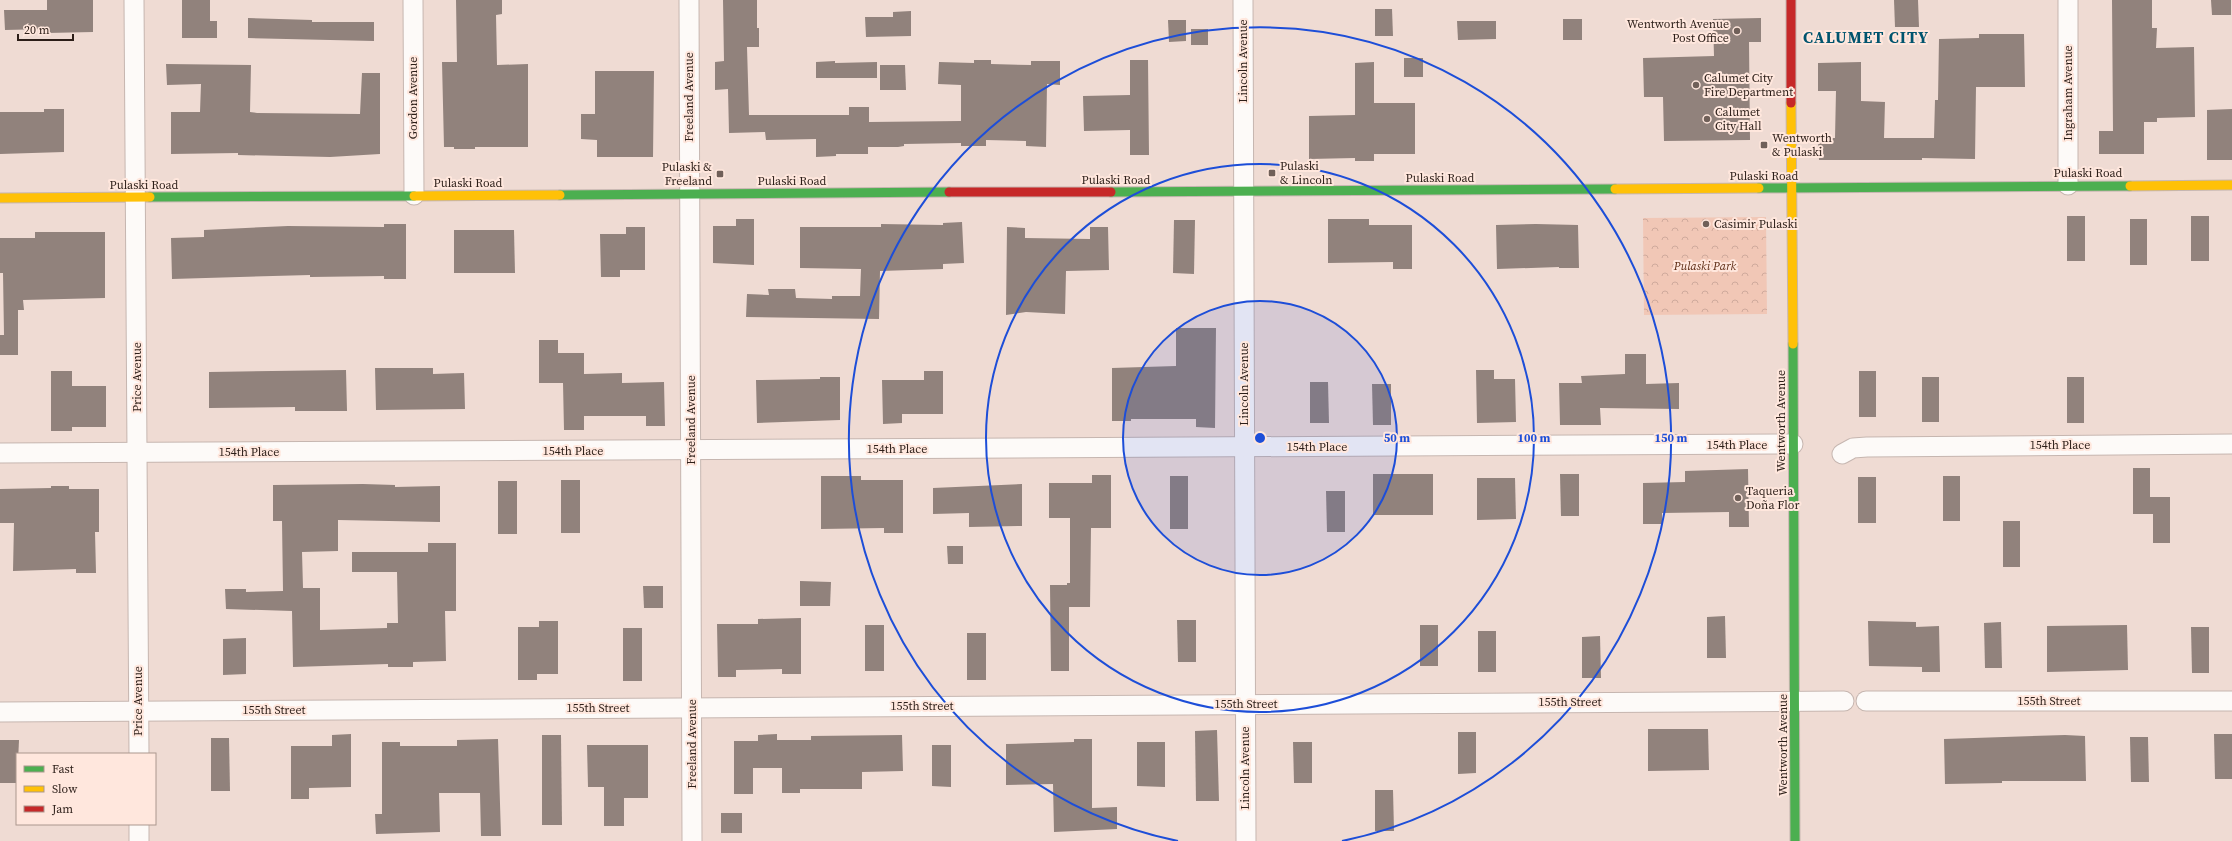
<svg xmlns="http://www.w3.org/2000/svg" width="2232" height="841" font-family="'Source Serif 4',serif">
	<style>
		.park { fill: url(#park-crowns) }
		.building { fill: #91827c }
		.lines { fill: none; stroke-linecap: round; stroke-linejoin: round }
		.street-casing { stroke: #c6b6b0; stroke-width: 21 }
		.fast-casing { stroke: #c6b6b0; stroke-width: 11 }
		.slow-casing { stroke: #c6b6b0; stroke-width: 11 }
		.jam-casing { stroke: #c6b6b0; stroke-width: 11 }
		.street { stroke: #fdfaf8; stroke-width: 19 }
		.fast { stroke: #4caf50; stroke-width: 9 }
		.slow { stroke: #ffc107; stroke-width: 9 }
		.jam { stroke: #c62828; stroke-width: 9 }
		.ring { fill: none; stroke: #1d4ed8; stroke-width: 2 }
		.poi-dot { fill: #706059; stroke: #ffe7dd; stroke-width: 1.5 }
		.labels { text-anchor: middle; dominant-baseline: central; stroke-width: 4; stroke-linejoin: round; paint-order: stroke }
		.poi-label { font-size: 12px; fill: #2c1e18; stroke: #ffe7dd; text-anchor: start }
		.street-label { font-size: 12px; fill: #2c1e18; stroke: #ffe7dd }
		.park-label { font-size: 12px; font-style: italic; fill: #5e2c15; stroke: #ffe7dd }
		.district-label { font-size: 16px; font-weight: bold; letter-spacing: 1px; fill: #00546e; stroke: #ffe7dd }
		.centre { fill: #1d4ed8; stroke: #ffe7dd; stroke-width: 2 }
		.ring-label { font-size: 12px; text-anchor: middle; font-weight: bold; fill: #1d4ed8; stroke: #ffe7dd; stroke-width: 4; stroke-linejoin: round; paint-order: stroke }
	</style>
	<defs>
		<pattern id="park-crowns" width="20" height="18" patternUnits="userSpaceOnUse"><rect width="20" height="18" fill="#f1c7b6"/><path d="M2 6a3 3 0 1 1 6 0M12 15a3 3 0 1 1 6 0" fill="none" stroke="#cfaa9c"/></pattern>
	</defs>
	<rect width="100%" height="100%" fill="#efdbd3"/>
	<path class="park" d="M1766 217 1767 314 1644 315 1643 218Z"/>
	<g class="building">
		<path d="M47 0H93V32L47 33V29L5 30 4 10H47Z"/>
		<path d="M182 0H210V21H217V38H182Z"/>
		<path d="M456 0H502V14L496 15 497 65 528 64V147H475V149H454V147H444L442 62H457Z"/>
		<path d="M723 0H757V28H759V47H747L749 115H849V107H869V122L961 121V85L938 84 939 62 974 63V60H991V64L1031 65V61H1060V85L1047 84 1046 147 1026 146V141L986 140V146H961V143L904 144V146L898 147H868V154H836V156L816 157V139L766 140 765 132 729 133 728 89 715 90V62L724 61Z"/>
		<path d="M1894 0H1918L1919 27H1895Z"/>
		<path d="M2112 0H2152V28H2157L2156 48 2194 47 2195 117 2157 118V122H2144V154H2099V131H2113Z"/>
		<path d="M2211 0H2231V15H2212Z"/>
		<path d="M1375 9H1392L1393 36H1375Z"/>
		<path d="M911 11V36L866 37 865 17H893V12Z"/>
		<path d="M248 18 312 20V22H374V41L248 38Z"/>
		<path d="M1761 18V42H1749L1750 140 1664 141 1663 97H1644L1643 58 1714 56 1713 19Z"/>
		<rect x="1563" y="19" width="19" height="21"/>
		<path d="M1168 20H1186V41L1169 42Z"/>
		<path d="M1457 21H1496V39L1458 40Z"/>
		<rect x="1191" y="29" width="17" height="16"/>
		<path d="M1979 34H2024L2025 87H1976L1975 159 1922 158V160H1819L1818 138H1835L1836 91H1818V63L1861 62V101L1885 102 1884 138H1934L1935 100H1938L1939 39 1979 38Z"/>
		<rect x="1404" y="58" width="19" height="19"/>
		<path d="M1130 60H1148L1149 155H1130V130L1084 131 1083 96 1130 95Z"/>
		<path d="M835 61V63L877 62V78H816V62Z"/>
		<path d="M1374 62V103H1415V154H1374V161H1355V158L1309 159V116L1355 115V63Z"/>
		<path d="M166 64 251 65 250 112 257 113 360 114 362 73H380V154L330 157 238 155V153L171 154V112H200L201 84 167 85Z"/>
		<path d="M880 65H905L906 90H880Z"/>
		<path d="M595 71H654L653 157H597V140L581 139V114H595Z"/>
		<path d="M44 109H64V152L0 154V112H44Z"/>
		<path d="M2232 109V160H2207V110Z"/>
		<rect x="2067" y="216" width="18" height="45"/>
		<rect x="2191" y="216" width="18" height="45"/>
		<path d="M736 219H754V265L713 263V226H736Z"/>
		<path d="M1328 219H1369V225H1412V269H1393V262L1328 263Z"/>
		<rect x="2130" y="219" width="17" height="46"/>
		<path d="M1174 220H1195L1194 274 1173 273Z"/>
		<path d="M962 222 964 263 943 264V269L880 271 879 319 746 317 747 294 769 295 768 289H795L796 298 832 299V296H860L861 269 800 268V227H881V224L943 225V223Z"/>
		<path d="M384 224H406V279H384V276L310 277V275L172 279 171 238 204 237V230L288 226 384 227Z"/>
		<path d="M1536 224 1578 225 1579 268H1559V267L1497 269 1496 225Z"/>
		<path d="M626 227H645V270H620V277H601L600 234H626Z"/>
		<path d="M1007 227 1025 228V238L1090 239V227H1108L1109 270 1066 271 1065 314 1026 312 1006 315Z"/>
		<path d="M454 230H514L515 273H454Z"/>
		<path d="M35 232H105V298L23 300 24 310H18V355H0V335H4L3 273H0V238H35Z"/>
		<path d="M1176 328H1216L1215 428 1196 427V419H1131V421H1112V368L1176 366Z"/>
		<path d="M539 340H558V353H584V374L622 373V383L664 382 665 426H646V416H584V430H564L563 383H539Z"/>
		<path d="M1625 354H1646V384L1679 383V409L1600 408 1601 425H1560L1559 383H1582L1581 376 1625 374Z"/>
		<path d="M375 368H433V374L464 373 465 409 376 410Z"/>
		<path d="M346 370 347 411H295V407L209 408V372Z"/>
		<path d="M1476 370H1494V379H1515L1516 422 1477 423Z"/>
		<path d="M51 371H72V386H106V427H72V431H51Z"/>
		<path d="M924 371H943V414H902V423L883 424 882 380H924Z"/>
		<rect x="1859" y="371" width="17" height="46"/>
		<path d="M820 377H840V420L757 423 756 380 820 379Z"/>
		<rect x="1922" y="377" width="17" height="45"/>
		<rect x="2067" y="377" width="17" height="46"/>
		<path d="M1310 382H1328L1329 423H1310Z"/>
		<path d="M1372 384H1391V425H1373Z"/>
		<path d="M2133 468H2150V497H2170V543H2153V514H2133Z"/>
		<path d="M1748 469 1749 527H1729V512L1662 513V524H1643V483L1685 482V471Z"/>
		<rect x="1373" y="474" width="60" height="41"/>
		<path d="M1560 474H1579V516H1561Z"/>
		<path d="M1092 475H1111V528H1091L1090 607H1069V671H1051L1050 585H1067V583H1070V518H1049V483H1092Z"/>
		<path d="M821 476H861V480H903V533H884V528L821 529Z"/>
		<rect x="1170" y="476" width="18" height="53"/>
		<rect x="1943" y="476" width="17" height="45"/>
		<rect x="1858" y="477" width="18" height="46"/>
		<path d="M1477 478H1515L1516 519 1477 520Z"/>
		<rect x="561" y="480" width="19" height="53"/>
		<rect x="498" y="481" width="19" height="53"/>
		<path d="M363 484 395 485V487L440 486V522L338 520V551L302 552 303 588H320V630L387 628V623H398L397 572H352V552H428V543H456V611H445L446 661 413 662V667H388V664L293 667 292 611 226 609 225 589H246V592L283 591 282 521H273V485Z"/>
		<path d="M1022 484V526L969 527V513L933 514V488Z"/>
		<path d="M51 486H69V489H99V532H95L96 573H76V569L13 571 14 523H0V489L51 488Z"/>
		<path d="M1326 491H1345V532H1327Z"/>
		<rect x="2003" y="521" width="17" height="46"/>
		<path d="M947 546H963V564H948Z"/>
		<path d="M800 581 831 582 830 606H800Z"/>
		<path d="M643 586H663V608H644Z"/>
		<path d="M1725 616 1726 658H1707V617Z"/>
		<path d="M801 618V674H782V669L736 670V677H718L717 624H758V619Z"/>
		<path d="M1177 620H1196V662H1178Z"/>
		<path d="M539 621H558V674H537V680H518V627H539Z"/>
		<path d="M1868 621 1916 622V627L1939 626 1940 672H1922V667L1869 666Z"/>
		<path d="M2001 622 2002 668H1985L1984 623Z"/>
		<rect x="865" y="625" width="19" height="46"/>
		<rect x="1420" y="625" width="18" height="41"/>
		<path d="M2127 625 2128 670 2047 672V626Z"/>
		<path d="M2191 627H2209V673H2192Z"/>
		<rect x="623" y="628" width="19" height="53"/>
		<rect x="1478" y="631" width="18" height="41"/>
		<rect x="967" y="633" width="19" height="47"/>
		<path d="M1600 636 1601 678H1582V637Z"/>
		<path d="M246 638V674L223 675V639Z"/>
		<path d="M1648 729H1708L1709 770 1648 771Z"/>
		<path d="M1217 730 1219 801H1196L1195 731Z"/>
		<path d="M1458 732H1476V773L1458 774Z"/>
		<path d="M351 734V787L309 788V799H291V746H332V735Z"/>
		<path d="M777 734V740H811V736L902 735 903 771 862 772V789H800V793H782V768H753V794H734V741H758V735Z"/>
		<path d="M2214 734H2232V779H2215Z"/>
		<path d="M542 735H561L562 825H542Z"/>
		<path d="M2065 735 2085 736 2086 781H2002V783L1945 784 1944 739Z"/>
		<path d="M2130 737H2148L2149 782H2131Z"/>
		<path d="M211 738H229L230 791H211Z"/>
		<path d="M498 739 501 836H481L480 793H439L440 832 376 834 375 814H382V742H400V746H457V740Z"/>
		<path d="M1074 739H1092V808L1117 807V829L1054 832 1053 784 1006 785V744L1074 742Z"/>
		<path d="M0 740H19L17 783H0Z"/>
		<path d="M1137 742H1165V787L1137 786Z"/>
		<path d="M1293 742H1312V783H1294Z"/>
		<path d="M587 745H648V798H624V826H604V787H588Z"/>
		<path d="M932 745H951V787L932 786Z"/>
		<path d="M1375 790H1393L1394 831H1375Z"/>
		<rect x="721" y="813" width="21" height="20"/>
	</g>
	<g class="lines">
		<defs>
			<g id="street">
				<path d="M134 0 139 754"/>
				<path d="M413 0 414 195"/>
				<path d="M689 0 692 841"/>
				<path d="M1243 0 1246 841"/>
				<path d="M2068 0V185"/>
				<path d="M0 453 1793 444"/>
				<path d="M1842 454 1853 448 1867 447 2232 444"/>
				<path d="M1866 701H2232"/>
				<path d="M0 712 1844 701"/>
				<path d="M139 824V841"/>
			</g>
			<g id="fast">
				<path d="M1759 188 2130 186"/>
				<path d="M1111 192 1615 189"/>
				<path d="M560 195 949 192"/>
				<path d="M150 197 414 196"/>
				<path d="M1793 344 1795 841"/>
			</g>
			<g id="slow">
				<path d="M1791 103 1793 344"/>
				<path d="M2130 186 2232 185"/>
				<path d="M1615 189 1759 188"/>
				<path d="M414 196 560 195"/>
				<path d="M0 198 150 197"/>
			</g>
			<g id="jam">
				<path d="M1791 0V103"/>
				<path d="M949 192H1111"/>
			</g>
		</defs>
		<use href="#street" class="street-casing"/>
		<use href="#fast" class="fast-casing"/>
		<use href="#slow" class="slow-casing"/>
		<use href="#jam" class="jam-casing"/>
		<use href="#street" class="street"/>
		<use href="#fast" class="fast"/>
		<use href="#slow" class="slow"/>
		<use href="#jam" class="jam"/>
	</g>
	<circle cx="1260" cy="438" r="137" fill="#1d4ed8" fill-opacity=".12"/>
	<g class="ring">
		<circle cx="1260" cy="438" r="137"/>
		<circle cx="1260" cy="438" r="274"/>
		<path d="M1178 841A411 411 0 1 1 1342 841"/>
	</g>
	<g class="poi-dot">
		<circle cx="1737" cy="31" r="4"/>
		<circle cx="1696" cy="85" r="4"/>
		<circle cx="1707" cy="119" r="4"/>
		<rect x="1760" y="141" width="8" height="8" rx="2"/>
		<rect x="1268" y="169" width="8" height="8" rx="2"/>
		<rect x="716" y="170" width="8" height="8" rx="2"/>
		<circle cx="1706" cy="224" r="4"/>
		<circle cx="1738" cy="498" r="4"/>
	</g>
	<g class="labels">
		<g class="poi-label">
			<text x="1729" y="24" text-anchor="end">Wentworth Avenue<tspan x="1729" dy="14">Post Office</tspan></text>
			<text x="1704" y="78">Calumet City<tspan x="1704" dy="14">Fire Department</tspan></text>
			<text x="1715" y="112">Calumet<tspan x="1715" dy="14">City Hall</tspan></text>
			<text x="1772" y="138">Wentworth<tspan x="1772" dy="14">&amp; Pulaski</tspan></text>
			<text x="1280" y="166">Pulaski<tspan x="1280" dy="14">&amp; Lincoln</tspan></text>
			<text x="712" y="167" text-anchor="end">Pulaski &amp;<tspan x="712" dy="14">Freeland</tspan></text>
			<text x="1714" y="224">Casimir Pulaski</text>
			<text x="1746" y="491">Taqueria<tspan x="1746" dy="14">Doña Flor</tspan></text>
		</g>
		<g class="street-label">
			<text transform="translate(1243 61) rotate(-90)">Lincoln Avenue</text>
			<text transform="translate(2068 93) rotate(-90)">Ingraham Avenue</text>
			<text transform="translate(689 97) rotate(-90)">Freeland Avenue</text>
			<text transform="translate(413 98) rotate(-90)">Gordon Avenue</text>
			<text x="2088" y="173">Pulaski Road</text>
			<text x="1764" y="176">Pulaski Road</text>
			<text x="1440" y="178">Pulaski Road</text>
			<text x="1116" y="180">Pulaski Road</text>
			<text x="792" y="181">Pulaski Road</text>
			<text x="468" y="183">Pulaski Road</text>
			<text x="144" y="185">Pulaski Road</text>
			<text transform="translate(137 377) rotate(-90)">Price Avenue</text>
			<text transform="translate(1244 384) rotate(-90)">Lincoln Avenue</text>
			<text transform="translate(691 420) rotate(-90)">Freeland Avenue</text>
			<text transform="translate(1781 421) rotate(-90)">Wentworth Avenue</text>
			<text x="1737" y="445">154th Place</text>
			<text x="2060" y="445">154th Place</text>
			<text x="1317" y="447">154th Place</text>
			<text x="897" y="449">154th Place</text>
			<text x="573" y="451">154th Place</text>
			<text x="249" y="452">154th Place</text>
			<text transform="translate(138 701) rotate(-90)">Price Avenue</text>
			<text x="2049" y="701">155th Street</text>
			<text x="1570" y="702">155th Street</text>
			<text x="1246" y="704">155th Street</text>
			<text x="922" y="706">155th Street</text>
			<text x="598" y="708">155th Street</text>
			<text x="274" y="710">155th Street</text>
			<text transform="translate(692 744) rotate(-90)">Freeland Avenue</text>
			<text transform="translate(1783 745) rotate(-90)">Wentworth Avenue</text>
			<text transform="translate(1245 768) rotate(-90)">Lincoln Avenue</text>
		</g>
		<g class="park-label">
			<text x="1705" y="266">Pulaski Park</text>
		</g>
		<g class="district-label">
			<text x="1866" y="37">CALUMET CITY</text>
		</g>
	</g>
	<circle cx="1260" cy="438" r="6" class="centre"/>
	<g class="ring-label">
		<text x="1397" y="442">50 m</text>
		<text x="1534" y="442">100 m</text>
		<text x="1671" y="442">150 m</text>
	</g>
	<rect x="16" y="753" width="140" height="72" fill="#ffe7dd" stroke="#ab978e"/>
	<rect x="24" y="766" width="20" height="6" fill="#4caf50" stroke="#ab978e"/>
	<text x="52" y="773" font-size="12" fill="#2c1e18">Fast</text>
	<rect x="24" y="786" width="20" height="6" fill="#ffc107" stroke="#ab978e"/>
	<text x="52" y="793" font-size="12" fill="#2c1e18">Slow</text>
	<rect x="24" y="806" width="20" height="6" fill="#c62828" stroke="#ab978e"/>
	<text x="52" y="813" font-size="12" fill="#2c1e18">Jam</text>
	<path d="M18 34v6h55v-6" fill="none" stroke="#2c1e18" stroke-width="2"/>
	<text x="24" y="34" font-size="12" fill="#2c1e18" stroke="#ffe7dd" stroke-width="3" paint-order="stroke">20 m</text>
</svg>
